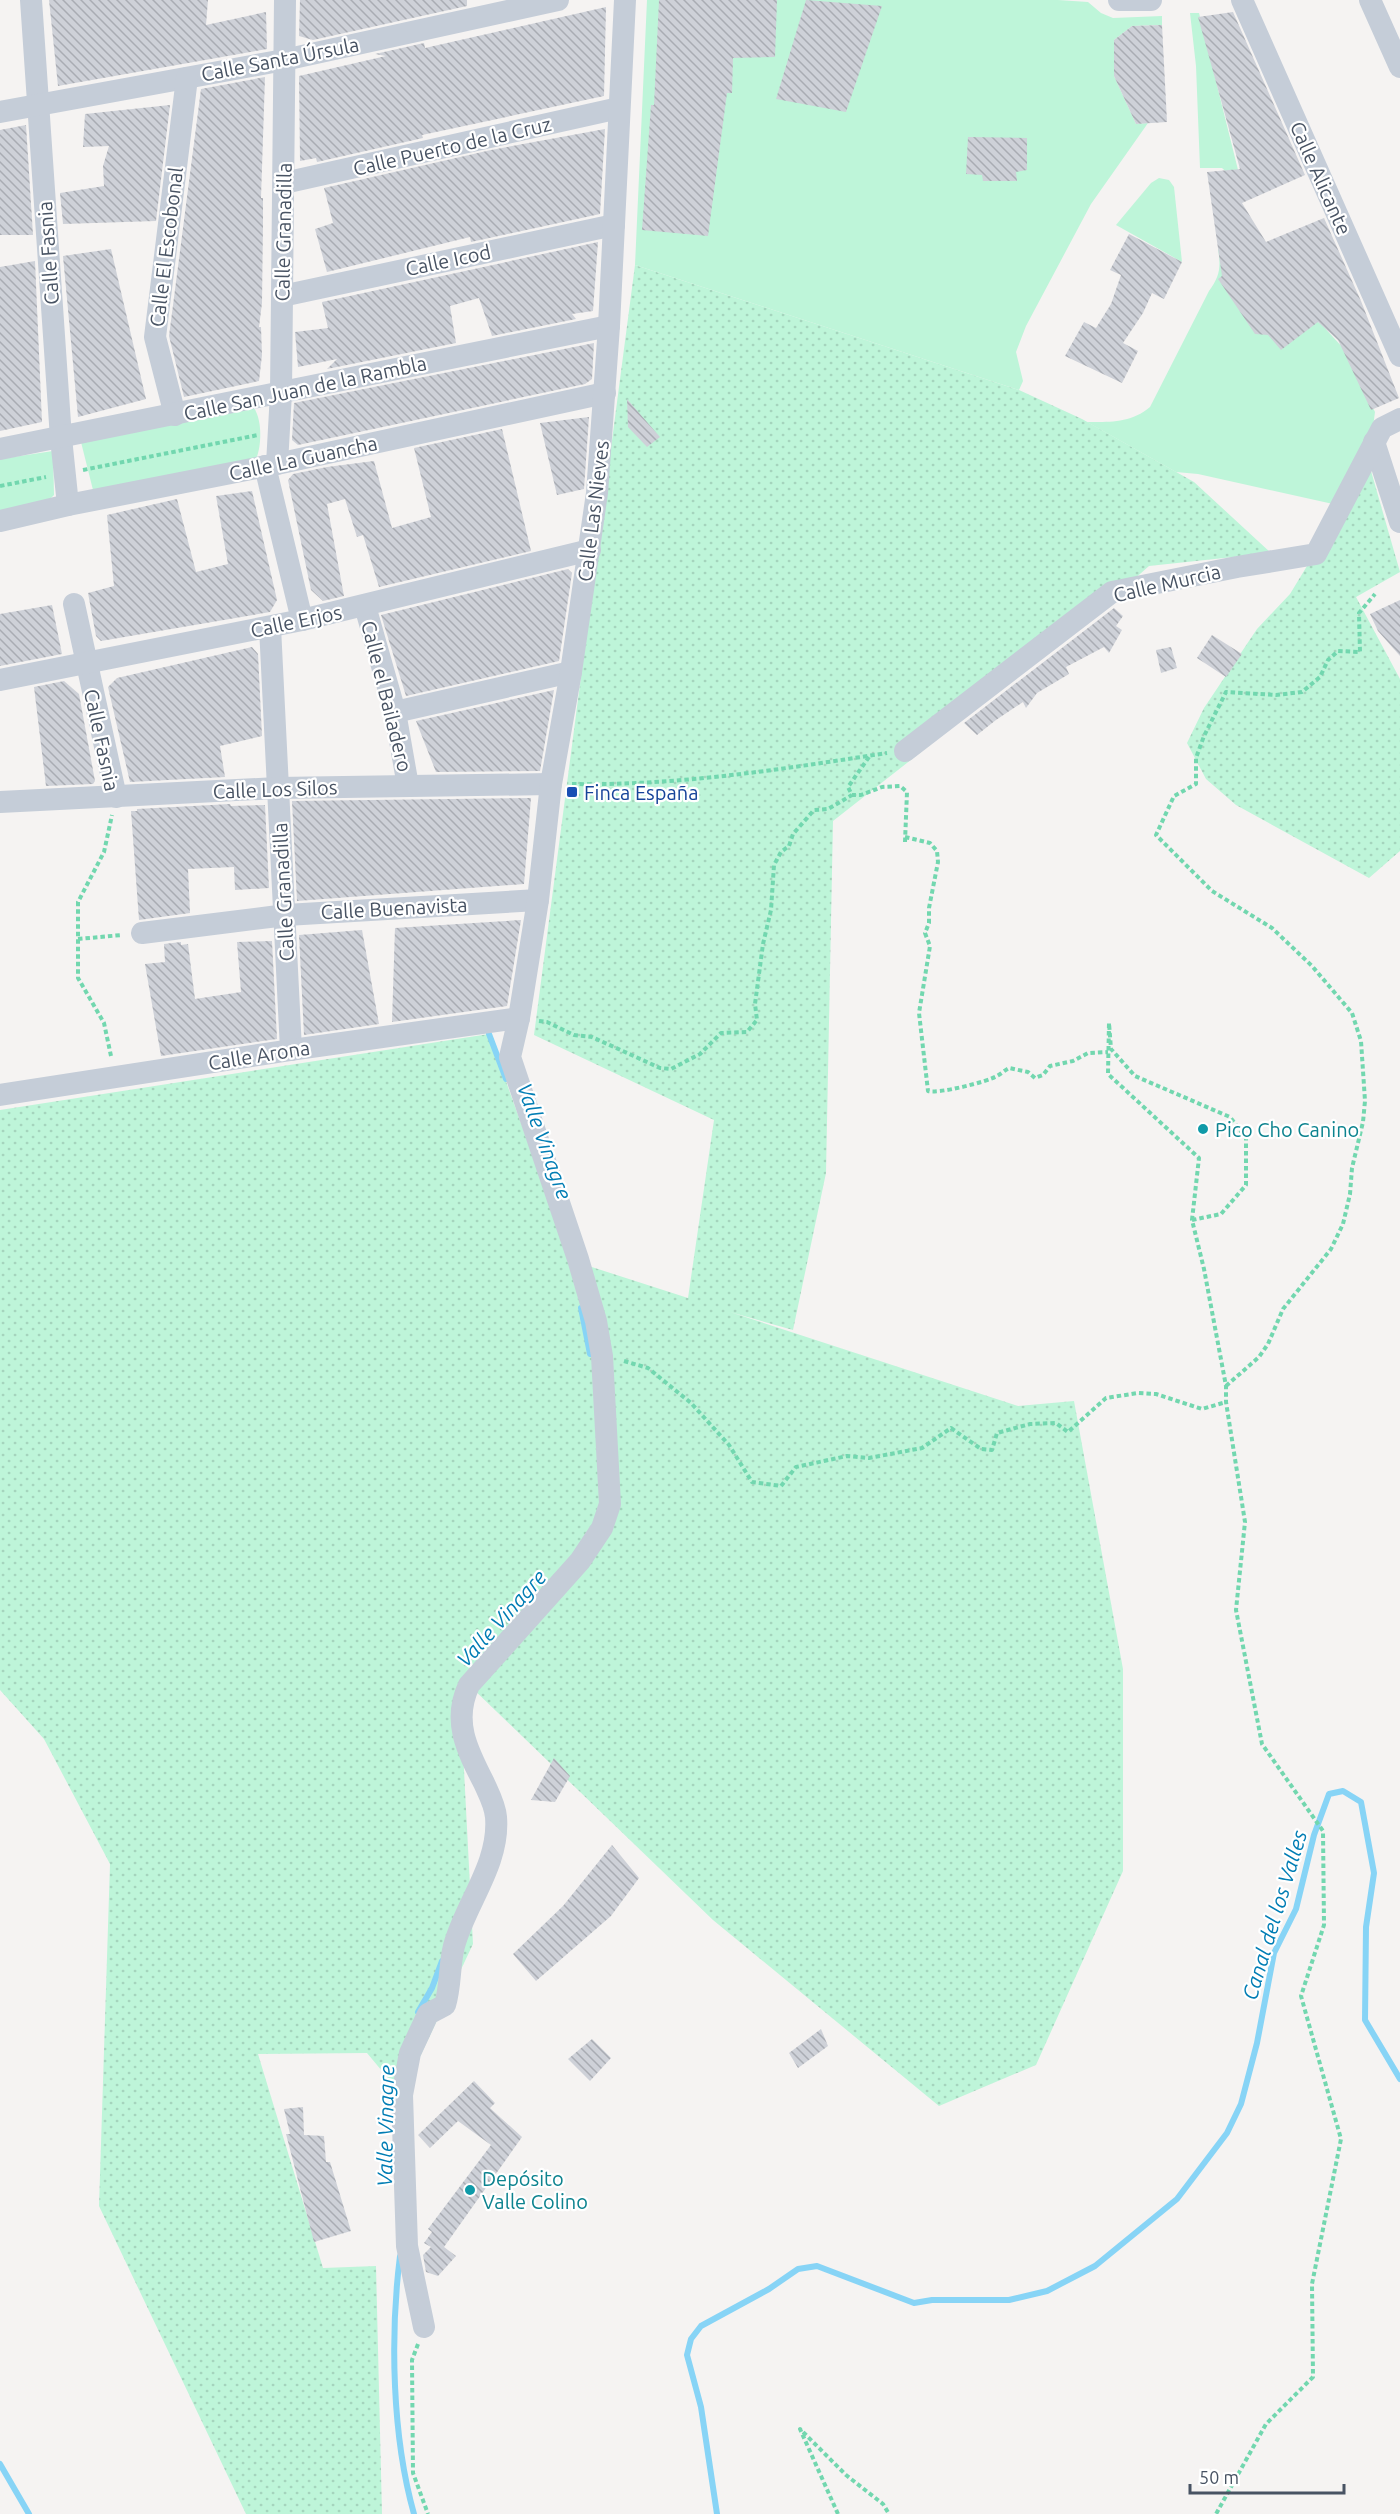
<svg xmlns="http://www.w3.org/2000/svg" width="1400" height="2514" font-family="Ubuntu,sans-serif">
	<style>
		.grass { fill: url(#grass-dots) }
		.garden { fill: #bef5d9 }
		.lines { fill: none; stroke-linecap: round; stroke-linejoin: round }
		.stream { stroke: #87d4f6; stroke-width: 6 }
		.building { fill: url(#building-back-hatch) }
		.path { stroke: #72d7af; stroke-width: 4; stroke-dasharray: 4.5 3; stroke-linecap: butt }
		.minor { stroke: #c5cdd8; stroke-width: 22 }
		.transit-dot { fill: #1a4fb4; stroke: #fff; stroke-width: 2 }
		.culture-dot { fill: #0f9aa8; stroke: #fff; stroke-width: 2 }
		.labels { text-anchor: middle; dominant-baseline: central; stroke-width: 4.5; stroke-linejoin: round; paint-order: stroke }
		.street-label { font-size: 20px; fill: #485363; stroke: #fff }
		.transit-label { font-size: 20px; fill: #164399; stroke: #fff; text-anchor: start }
		.culture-label { font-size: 20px; fill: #0d838f; stroke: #fff; text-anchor: start }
		.water-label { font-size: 21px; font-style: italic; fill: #017db4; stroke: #fff }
	</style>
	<defs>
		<pattern id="grass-dots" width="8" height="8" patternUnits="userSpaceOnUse" patternTransform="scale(1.5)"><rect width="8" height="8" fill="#bef5d9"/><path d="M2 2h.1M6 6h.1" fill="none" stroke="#a5d4bd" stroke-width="1.8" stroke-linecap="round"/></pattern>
		<pattern id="building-back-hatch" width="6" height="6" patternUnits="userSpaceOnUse" patternTransform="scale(1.5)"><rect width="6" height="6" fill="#ced1d8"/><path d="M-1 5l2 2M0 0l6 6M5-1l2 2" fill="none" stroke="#a9acb3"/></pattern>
	</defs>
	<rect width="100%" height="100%" fill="#f5f3f2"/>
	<g class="grass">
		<path d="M635 265 1019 390 1082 419 1194 482 1271 553 1149 566 1079 628 833 821 826 1173 793 1330 730 1312 1018 1406 1074 1401 1123 1669V1871L1036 2065 939 2106 713 1920 469 1685 461 1712 473 1944 402 2095 367 2053 258 2054 323 2268 376 2266 382 2514H246L99 2206 110 1864 44 1739 0 1690V1110L489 1034 570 1260 688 1298 714 1120 534 1035Z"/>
		<path d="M1369 464 1400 572 1356 597 1400 679V851L1369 878 1236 805 1206 779 1187 743 1204 708 1257 629 1290 594Z"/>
	</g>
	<g class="garden">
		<path d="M647 0H1058L1088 2 1101 13 1113 18 1162 16V25L1132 26 1114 40V76L1136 124 1148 123 1091 204 1026 326 1016 352 1023 381 1019 390 635 265Z"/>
		<path d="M1190 13H1199L1242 186 1222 168H1200L1196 66Z"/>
		<path d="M1159 178 1169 180 1174 187 1182 262 1116 225 1151 183Z"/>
		<path d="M1218 249 1322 325 1344 349 1375 412 1373 427 1333 504 1198 474 1176 472 1087 422C1111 422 1131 423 1150 407L1209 291C1220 276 1221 267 1218 249Z"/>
		<path d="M254 408C262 420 262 445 256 459L94 494 81 442Z"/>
		<path d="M53 451 54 495 47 502 0 512V459Z"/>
	</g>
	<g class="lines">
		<g class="stream">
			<path d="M489 1034 506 1079"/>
			<path d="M581 1308 590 1354"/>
			<path d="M418 2012 432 1988 442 1961"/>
			<path d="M400 2256C390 2336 392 2436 414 2514"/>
			<path d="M0 2464 29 2514"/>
			<path d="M717 2514 701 2407 687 2355 691 2339 701 2326 769 2289 798 2269 817 2266 914 2303 932 2300H1009L1047 2291 1095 2266 1177 2199 1227 2133 1241 2104 1257 2043 1274 1953 1296 1909 1314 1835 1329 1794 1343 1791 1361 1802 1374 1873 1366 1927 1365 2020 1400 2079"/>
		</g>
	</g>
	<g class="building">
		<path d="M49 0H208L206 25 266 12 267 49 58 86Z"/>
		<path d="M300 0H467V6L313 40 299 36Z"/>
		<path d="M659 0H777L775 57 733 58 732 93H727L708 236 642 230 651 105H654Z"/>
		<path d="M806 0 882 6 846 112 776 99Z"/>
		<path d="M606 7 604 96 422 135 423 138 317 162 316 158 300 161 299 76 386 56 375 54 424 43 425 48Z"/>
		<path d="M1233 12 1305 175 1242 203 1266 242 1324 218 1361 301 1399 398 1371 410 1338 340 1318 322 1281 350 1268 335 1255 334 1218 279 1222 276 1207 172 1240 169 1198 17Z"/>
		<path d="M1162 25 1167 122 1136 124 1114 76V40L1132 26Z"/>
		<path d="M265 77 261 198H263V224L262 303 259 327H261L262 355 259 381 184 397 169 336 201 89Z"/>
		<path d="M170 105 156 221 63 224 60 193 104 186 103 166 109 146 83 147 85 114Z"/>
		<path d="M26 125 33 235H0V130Z"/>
		<path d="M605 129 600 214 471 242 470 237 327 272 315 229 333 223 324 188 491 150Z"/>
		<path d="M968 137 1027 138V170L1016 172 1017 181H983L982 175 966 174Z"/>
		<path d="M1129 234 1182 262 1164 299 1152 293 1143 313 1123 343 1138 351 1122 383 1065 356 1084 322 1096 328 1111 304 1121 275 1110 270Z"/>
		<path d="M598 242 593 311 572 314 576 319 492 336 479 298 450 306 456 343 327 369 337 359 298 367 295 332 328 328 322 302Z"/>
		<path d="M111 249 146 399 78 417 63 256Z"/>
		<path d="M35 261 42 422 0 431V267Z"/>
		<path d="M594 343 592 379 585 384 298 445 292 440 294 403Z"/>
		<path d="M627 399 660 437 647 447 628 427Z"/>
		<path d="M589 417 584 489 557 495 540 423Z"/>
		<path d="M502 429 531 551 379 587 363 535 357 537 345 499 327 504 344 596 323 601 311 590 288 480 293 474 327 467 374 461 392 528 431 517 414 448Z"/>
		<path d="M252 491 277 600 270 612 101 641 96 636 88 593 114 586 107 515 177 499 196 572 228 564 216 496Z"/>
		<path d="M568 569 572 573 559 661 406 696 381 615Z"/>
		<path d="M1400 600V656L1378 631 1370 614Z"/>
		<path d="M52 605 62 654 0 666V614Z"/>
		<path d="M1114 608 1123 616 1116 626 1122 630 1109 653 1104 647 1066 667 1069 674 1037 693 1026 708 1023 702 996 720 977 735 964 723Z"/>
		<path d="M1212 635 1242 654 1226 677 1197 658Z"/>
		<path d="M252 647 258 654 262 736 220 746 225 777 130 782 108 687 117 678Z"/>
		<path d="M1171 647 1177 668 1161 673 1156 650Z"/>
		<path d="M64 681 79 694 95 781 93 784 46 786 34 687Z"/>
		<path d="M554 690 540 771 436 772 416 721Z"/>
		<path d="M531 798 524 884 297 901 292 801Z"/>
		<path d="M230 804 231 806 265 805 269 888 235 890 234 867 188 869 190 913 139 920 131 811H137V809Z"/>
		<path d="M521 920 507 1006 392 1022 395 928Z"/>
		<path d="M362 930 379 1024 304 1035 299 935Z"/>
		<path d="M272 941 277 1039 161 1056 145 964 165 962 164 944 181 942V945L188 944 195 999 241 992 237 942Z"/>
		<path d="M554 1758 570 1776 555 1802 531 1800Z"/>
		<path d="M612 1845 639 1878 611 1916 536 1981 513 1954 563 1906Z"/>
		<path d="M821 2029 828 2046 798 2068 789 2053Z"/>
		<path d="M592 2039 611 2058 590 2081 568 2059Z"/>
		<path d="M474 2081 495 2103 490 2108 522 2137 444 2247 456 2256 438 2276 426 2272 423 2255 431 2247 424 2243 432 2232 428 2229 491 2145 458 2121 430 2148 418 2135Z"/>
		<path d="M303 2107 304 2135 324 2136 326 2162H330L351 2231 314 2242 286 2134H290L284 2109Z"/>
	</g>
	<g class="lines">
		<g class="path">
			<path d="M83 470 258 435"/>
			<path d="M0 486 46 477"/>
			<path d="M869 757 848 787 852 795H861L882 787 900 786 907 792 905 842"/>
			<path d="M572 784C677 786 783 769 887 753"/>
			<path d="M905 837 930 843 937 851 938 862 929 908V923L925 933 930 946 919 1013 928 1091C938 1094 987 1082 997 1076 1001 1074 1005 1070 1009 1068L1028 1072 1035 1078 1043 1075 1050 1066 1073 1061 1088 1053 1108 1052"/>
			<path d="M78 939 122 935"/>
			<path d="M539 1021 547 1022 574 1035 592 1037 660 1068 671 1069 700 1054 721 1033 747 1032 757 1020 755 1004 763 944 771 910 774 865 781 852 789 846 793 834 814 810 828 809 852 795"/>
			<path d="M111 1056 104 1023 78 978V902L104 852 112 815"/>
			<path d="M1192 1220 1221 1214 1246 1185V1138L1230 1117 1135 1076 1111 1049 1109 1023 1108 1074 1199 1158 1192 1220 1204 1269 1226 1386V1402L1245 1522 1236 1610 1262 1744 1323 1831 1324 1925 1301 1996 1341 2139 1312 2284 1313 2377 1266 2424 1216 2514"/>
			<path d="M624 1361 648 1368 691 1403 729 1445 752 1482 781 1486 796 1467 847 1456 869 1458 922 1448 951 1428 981 1449 992 1450 997 1433 1030 1424 1056 1423 1068 1432 1106 1398 1138 1393 1156 1394 1202 1409 1226 1402"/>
			<path d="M1226 1386 1259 1357 1268 1344 1283 1309 1331 1249 1343 1224 1350 1194 1352 1168 1363 1122 1365 1101 1361 1041 1352 1013 1312 966 1272 928 1212 891 1156 835 1174 796 1196 784V758L1204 736 1226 692 1276 695 1302 692 1320 677 1328 660 1338 651 1360 652 1359 613 1375 594"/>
			<path d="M418 2344 412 2360 413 2473 428 2514"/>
			<path d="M838 2514 800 2429 846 2475 883 2504 889 2514"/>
		</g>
		<g class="minor">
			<path d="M31 0 61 438 68 505"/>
			<path d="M1119 0H1151"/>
			<path d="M1242 0 1400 356"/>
			<path d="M1370 0 1400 67"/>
			<path d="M0 112 284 60 558 0"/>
			<path d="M284 183 619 108"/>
			<path d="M282 296 614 225"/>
			<path d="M175 415 155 337 187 78"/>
			<path d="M1374 442 1400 522"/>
			<path d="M0 449 609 326"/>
			<path d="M277 464 281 393 285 0"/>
			<path d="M265 466 302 620"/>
			<path d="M0 521 68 505 277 464 605 393"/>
			<path d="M74 604 116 797"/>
			<path d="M365 606 395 712 408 786"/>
			<path d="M270 627 291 1050"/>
			<path d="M0 680 302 620 590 550"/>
			<path d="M395 712 571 672"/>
			<path d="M905 751 1112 592 1237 567 1316 554 1382 428 1400 419"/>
			<path d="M0 802 277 788 551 784"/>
			<path d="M142 933 286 915 538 900"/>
			<path d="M0 1095 291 1050 519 1018"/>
			<path d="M424 2327 407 2246 402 2095 410 2053 428 2014 445 2005C451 1986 449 1965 454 1946 465 1904 500 1864 496 1817 495 1805 489 1794 484 1783 467 1750 452 1721 469 1685L580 1561 602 1528 610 1504 602 1356 596 1321 578 1259 510 1057 519 1018 538 900 551 784 571 672 597 493 609 326 625 0"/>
		</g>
	</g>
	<rect class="transit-dot" x="566" y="786" width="12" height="12" rx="3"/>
	<g class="culture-dot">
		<circle cx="1203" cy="1129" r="6"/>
		<circle cx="470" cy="2190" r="6"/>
	</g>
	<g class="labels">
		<g class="street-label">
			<text transform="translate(280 59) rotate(-11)">Calle Santa Úrsula</text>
			<text transform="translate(452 146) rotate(-13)">Calle Puerto de la Cruz</text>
			<text transform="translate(1321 178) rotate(66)">Calle Alicante</text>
			<text transform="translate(283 232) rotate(-89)">Calle Granadilla</text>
			<text transform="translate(166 247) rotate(-83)">Calle El Escobonal</text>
			<text transform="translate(48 253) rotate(-94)">Calle Fasnia</text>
			<text transform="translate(448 260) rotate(-12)">Calle Icod</text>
			<text transform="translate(305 388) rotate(-12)">Calle San Juan de la Rambla</text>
			<text transform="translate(303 458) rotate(-12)">Calle La Guancha</text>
			<text transform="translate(593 511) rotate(-83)">Calle Las Nieves</text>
			<text transform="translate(1167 583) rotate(-13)">Calle Murcia</text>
			<text transform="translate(296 621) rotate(-12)">Calle Erjos</text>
			<text transform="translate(387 696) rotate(76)">Calle el Bailadero</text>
			<text transform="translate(102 740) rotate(78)">Calle Fasnia</text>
			<text transform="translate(275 789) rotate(-2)">Calle Los Silos</text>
			<text transform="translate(283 892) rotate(-93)">Calle Granadilla</text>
			<text transform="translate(394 908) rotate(-3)">Calle Buenavista</text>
			<text transform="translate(259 1055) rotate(-9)">Calle Arona</text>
		</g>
		<g class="transit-label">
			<text x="584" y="792">Finca España</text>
		</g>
		<g class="culture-label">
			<text x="1215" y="1129">Pico Cho Canino</text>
			<text x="482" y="2178">Depósito<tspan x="482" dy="23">Valle Colino</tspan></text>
		</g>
		<g class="water-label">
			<text transform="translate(545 1141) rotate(70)">Valle Vinagre</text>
			<text transform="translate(501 1618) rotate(-48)">Valle Vinagre</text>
			<text transform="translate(1274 1915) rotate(-73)">Canal del los Valles</text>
			<text transform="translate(385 2126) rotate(-89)">Valle Vinagre</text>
		</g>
	</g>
	<path d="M1190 2484v9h154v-9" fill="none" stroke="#485363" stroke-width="3"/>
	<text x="1199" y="2484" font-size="18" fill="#485363" stroke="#ffffff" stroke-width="4.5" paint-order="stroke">50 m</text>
</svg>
